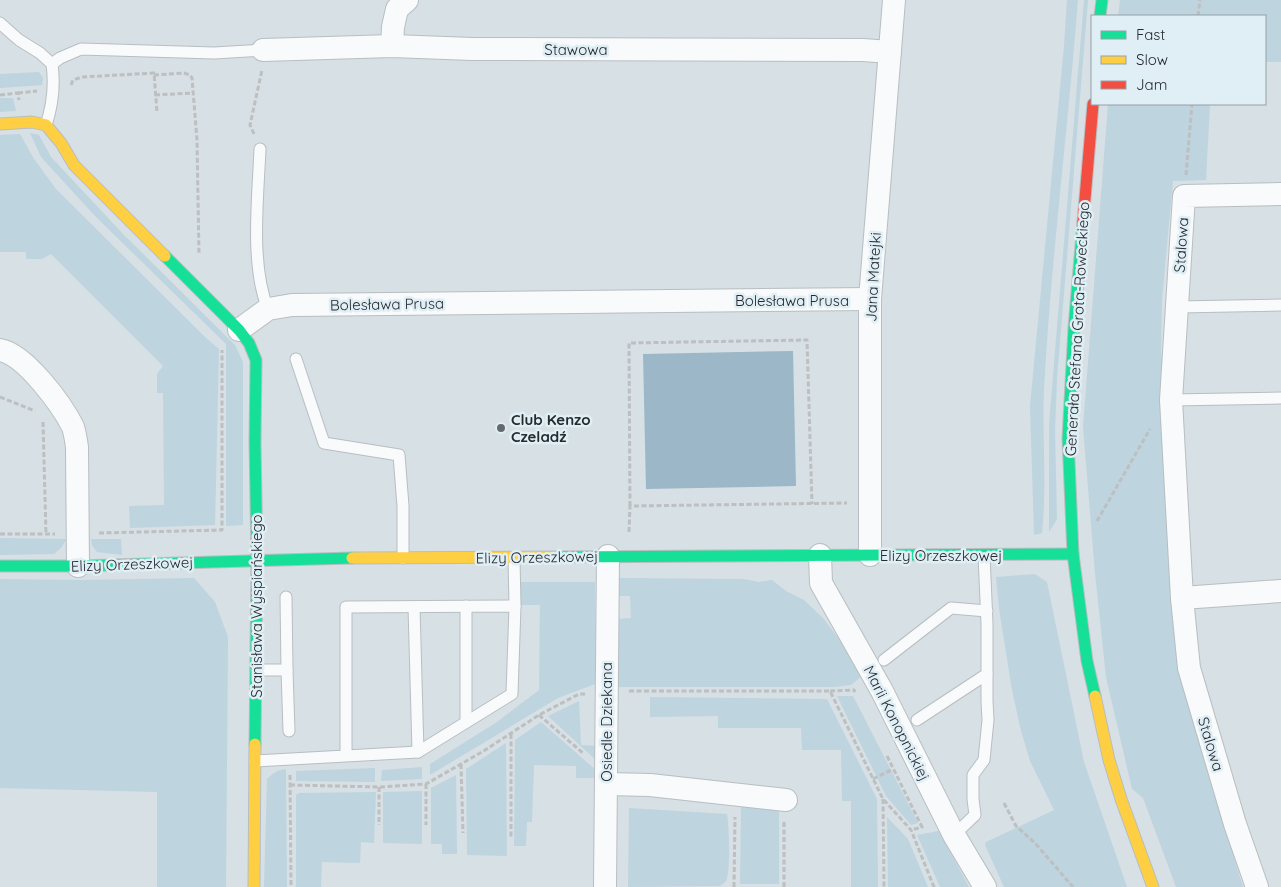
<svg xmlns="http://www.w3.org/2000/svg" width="1281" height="887" font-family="Quicksand,sans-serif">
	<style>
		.green { fill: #bed4df }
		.water { fill: #9cb7c7 }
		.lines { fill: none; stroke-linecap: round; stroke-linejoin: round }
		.lane-casing { stroke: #b8bec1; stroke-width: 13 }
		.street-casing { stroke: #b8bec1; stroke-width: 24 }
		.fast-casing { stroke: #b8bec1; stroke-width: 13 }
		.slow-casing { stroke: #b8bec1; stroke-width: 13 }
		.jam-casing { stroke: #b8bec1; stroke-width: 13 }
		.path { stroke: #bdbfc0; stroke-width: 3; stroke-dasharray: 5 2.5; stroke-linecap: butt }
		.lane { stroke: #f9fafb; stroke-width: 11 }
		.street { stroke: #f9fafb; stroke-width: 22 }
		.fast { stroke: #16e098; stroke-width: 11 }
		.slow { stroke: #ffcf43; stroke-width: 11 }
		.jam { stroke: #f24e42; stroke-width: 11 }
		.poi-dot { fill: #646a6e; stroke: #e0eef6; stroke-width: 2 }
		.labels { text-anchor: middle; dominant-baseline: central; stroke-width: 5; stroke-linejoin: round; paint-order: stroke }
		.street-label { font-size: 15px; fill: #262b2e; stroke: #e0eef6 }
		.poi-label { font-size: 15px; font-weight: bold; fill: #262b2e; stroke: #e0eef6; text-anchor: start }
	</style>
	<rect width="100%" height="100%" fill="#d7e0e4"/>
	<g class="green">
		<path d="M1067 0H1078C1068 130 1051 259 1044 389 1042 437 1047 485 1042 533L1034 535 1030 406 1064 46Z"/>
		<path d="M1084 0H1088L1057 379 1055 431 1057 519 1049 532V424Z"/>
		<path d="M1120 0H1281V62H1265V16H1118Z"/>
		<path d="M39 72 43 78 42 85 0 88V74Z"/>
		<path d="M0 98H13L16 111 0 112Z"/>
		<path d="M1108 104H1210L1206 180 1173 181 1162 299 1161 350 1166 421 1169 527 1223 822 1243 887H1176L1143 798 1132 789 1106 677 1095 573 1083 427Z"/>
		<path d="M30 133 39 135 51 157 123 234 235 345 243 362V525L226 526V344L95 216 41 157Z"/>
		<path d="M20 134 34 159 56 189 206 338 219 349 215 525 130 528 129 506 164 505 163 393H157V374L163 366 51 254 42 259H26V252H0V135Z"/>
		<path d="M0 538 67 539 61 548 54 554 0 555Z"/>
		<path d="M91 539H121L122 555 97 552 92 545Z"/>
		<path d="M1035 574 1047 582 1084 762 1127 887H1004L985 845 986 842 1054 810 1030 761 1021 731 1012 690 999 609 996 577Z"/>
		<path d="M194 578 215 602 228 637 226 887H157V792L0 788V579L80 580Z"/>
		<path d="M615 578 744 579 759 582 772 580 786 591 804 600 823 618 847 650 862 676 851 685 834 687H618L616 619 631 618 630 596H615Z"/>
		<path d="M519 582H595V684L558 698 430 775V764L497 722 539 690 540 605H520Z"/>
		<path d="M837 696H853L918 823 911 825 886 796Z"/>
		<path d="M650 697 827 699 877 799 878 887H851V801H842L841 750H802L801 728H718V716L650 717Z"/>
		<path d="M579 701 581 745 597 746V761L548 716Z"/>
		<path d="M541 722 597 771V778H576V766L534 765 532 822H527L526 846H514L515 740Z"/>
		<path d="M506 743 507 856 467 855 466 769Z"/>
		<path d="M422 767V779L381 781 382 770Z"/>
		<path d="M375 768V782L296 781V771Z"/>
		<path d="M286 769 287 887H264L267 779C273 773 277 770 286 769Z"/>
		<path d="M456 775 457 854H442V844H431V788Z"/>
		<path d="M422 791V844L383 843V792Z"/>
		<path d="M376 792 374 843 361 842 360 863 322 862 321 887H296V795L299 793Z"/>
		<path d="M741 807H779V884H740Z"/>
		<path d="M629 808 727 814C729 825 731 873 726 881 725 883 722 884 720 886L628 887Z"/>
		<path d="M887 817 908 839 928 887H888Z"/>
		<path d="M939 831 969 887H940L917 835Z"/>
	</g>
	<path class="water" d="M793 351 796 486 646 489 643 354Z"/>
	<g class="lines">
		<defs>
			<g id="lane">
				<path d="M0 23 19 40 40 53 52 64"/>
				<path d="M46 125C53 104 55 86 52 64L60 58 81 49 214 53 263 50"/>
				<path d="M260 149C258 197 250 265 268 309"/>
				<path d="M1178 307 1281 305"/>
				<path d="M296 359 324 443 399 455 403 506V558"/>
				<path d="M1171 400 1281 398"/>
				<path d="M514 558 515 606"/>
				<path d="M286 597 287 670"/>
				<path d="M466 606V722"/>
				<path d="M414 607 418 752"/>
				<path d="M884 660 951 608 987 611"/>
				<path d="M256 670H287L289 731"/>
				<path d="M917 720 987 674"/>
				<path d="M255 761 418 752 512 694 515 606 346 607V756"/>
				<path d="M954 835 975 815 973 799V775L984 760 988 720 987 701V624L984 555"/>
			</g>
			<g id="street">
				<path d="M392 46 393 27 397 9 407 0"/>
				<path d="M263 50 392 46 472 49 863 50 890 52"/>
				<path d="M239 330 268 309 292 305 870 299"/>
				<path d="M0 350C25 354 62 405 73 427 75 433 76 440 77 447L78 566"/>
				<path d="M820 555 821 583 882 691 954 835 985 887"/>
				<path d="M870 555V299L894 0"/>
				<path d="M1182 598 1281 591"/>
				<path d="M606 784 650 785 786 800"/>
				<path d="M605 887 608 556"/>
				<path d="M1257 887 1235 824 1189 668 1182 598 1171 400 1184 196 1281 194"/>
			</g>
			<g id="fast">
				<path d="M1100 16 1102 0"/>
				<path d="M1083 222 1074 328 1068 438 1073 554 1087 661 1095 696"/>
				<path d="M165 256 239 330 249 343 256 360 255 442 257 559 255 744"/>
				<path d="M558 557 1073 554"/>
				<path d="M0 566H78L352 558"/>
			</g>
			<g id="slow">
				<path d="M0 124 32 122 46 125 61 143 74 165 165 256"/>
				<path d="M352 558 558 557"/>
				<path d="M1095 696 1109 760 1121 799 1153 887"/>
				<path d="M254 887 255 744"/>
			</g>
			<path id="jam" d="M1083 222 1093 104"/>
		</defs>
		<use href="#lane" class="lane-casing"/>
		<use href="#street" class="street-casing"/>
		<use href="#fast" class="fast-casing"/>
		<use href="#slow" class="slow-casing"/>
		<use href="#jam" class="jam-casing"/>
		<g class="path">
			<path d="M1198 16 1200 0"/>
			<path d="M154 75 184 73 190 75 192 78 197 140 199 254"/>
			<path d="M71 85 73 80 82 77 154 73 157 112"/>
			<path d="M18 93 37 91"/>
			<path d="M0 95 18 93 19 100"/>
			<path d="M155 95 193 93"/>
			<path d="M254 134 250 125 262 70"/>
			<path d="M1186 175 1192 104"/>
			<path d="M0 397 35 411"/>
			<path d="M43 422 46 534"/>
			<path d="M630 506 629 343 807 340 812 504"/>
			<path d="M1097 521 1150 429"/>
			<path d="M629 532 630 506 847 503"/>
			<path d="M99 533 222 530V350"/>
			<path d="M0 534H55"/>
			<path d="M629 691H830L883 799 911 830 934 887"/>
			<path d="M830 691 854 690 855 692"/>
			<path d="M539 715 584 754"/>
			<path d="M511 734V837"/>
			<path d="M887 756 922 827 911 830"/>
			<path d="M461 764 463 833"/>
			<path d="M290 775 291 887"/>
			<path d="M873 779 893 769"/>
			<path d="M426 784V825"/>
			<path d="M290 785 381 787 426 784 482 752 539 715 579 694H585"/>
			<path d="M379 787V825"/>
			<path d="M883 799 884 887"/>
			<path d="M1004 803 1016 826 1035 843 1073 887"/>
			<path d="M734 887 735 817"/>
			<path d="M784 887V821"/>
		</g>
		<use href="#lane" class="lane"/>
		<use href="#street" class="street"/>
		<use href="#fast" class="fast"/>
		<use href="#slow" class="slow"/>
		<use href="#jam" class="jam"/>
	</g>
	<circle class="poi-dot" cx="501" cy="428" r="5"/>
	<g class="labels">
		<g class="street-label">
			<text x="576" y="49">Stawowa</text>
			<text transform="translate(1181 245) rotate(-86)">Stalowa</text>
			<text transform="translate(873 277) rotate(-87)">Jana Matejki</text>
			<text x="792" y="300">Bolesława Prusa</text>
			<text transform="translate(387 304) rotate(-1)">Bolesława Prusa</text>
			<text transform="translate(1077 329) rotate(-87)">Generała Stefana Grota-Roweckiego</text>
			<text x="941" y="555">Elizy Orzeszkowej</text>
			<text transform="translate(537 557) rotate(-1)">Elizy Orzeszkowej</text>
			<text transform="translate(132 564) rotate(-2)">Elizy Orzeszkowej</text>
			<text transform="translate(256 606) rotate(-90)">Stanisława Wyspiańskiego</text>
			<text transform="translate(606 722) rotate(-90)">Osiedle Dziekana</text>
			<text transform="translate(897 723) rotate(63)">Marii Konopnickiej</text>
			<text transform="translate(1211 744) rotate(73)">Stalowa</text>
		</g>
		<g class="poi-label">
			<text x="511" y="419">Club Kenzo<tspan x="511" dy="17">Czeladź</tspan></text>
		</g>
	</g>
	<rect x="1091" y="15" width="175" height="90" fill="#e0eef6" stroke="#96a0a6"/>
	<rect x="1101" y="31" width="25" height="8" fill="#16e098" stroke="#96a0a6"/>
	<text x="1136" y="40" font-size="15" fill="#262b2e">Fast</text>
	<rect x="1101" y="56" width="25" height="8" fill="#ffcf43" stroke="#96a0a6"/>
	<text x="1136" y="65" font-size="15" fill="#262b2e">Slow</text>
	<rect x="1101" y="81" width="25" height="8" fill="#f24e42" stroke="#96a0a6"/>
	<text x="1136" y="90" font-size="15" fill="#262b2e">Jam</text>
</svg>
